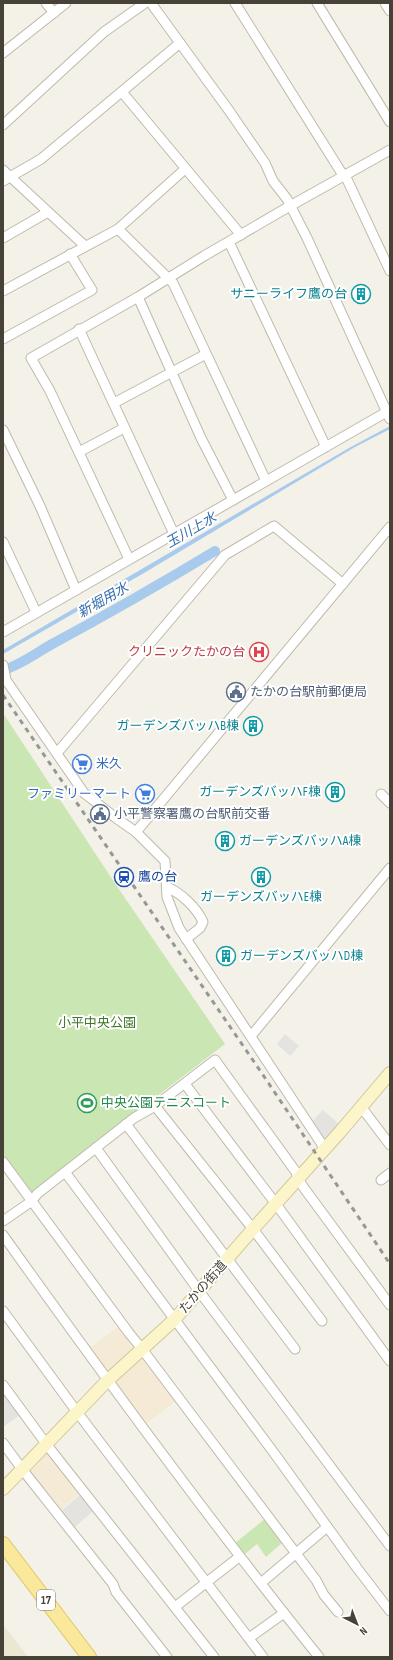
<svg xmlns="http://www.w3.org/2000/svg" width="393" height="1660" font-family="'Sofia Sans Condensed','Noto Sans JP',sans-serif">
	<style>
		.commercial { fill: #f4ead5 }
		.education { fill: #ece7d3 }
		.green { fill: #cae6b3 }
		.parking { fill: #e5e3e0 }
		.water { fill: #a8caed }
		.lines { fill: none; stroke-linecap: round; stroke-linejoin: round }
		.canal { stroke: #a8caed; stroke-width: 10 }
		.street-casing { stroke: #bebaab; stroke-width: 11 }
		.secondary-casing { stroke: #d1c79a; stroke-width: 14 }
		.primary-casing { stroke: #dec76b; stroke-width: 16 }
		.street { stroke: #fff; stroke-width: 9 }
		.secondary { stroke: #fcf5ca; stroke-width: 12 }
		.primary { stroke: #fae89b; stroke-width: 14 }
		.rail { stroke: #979797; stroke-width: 3; stroke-dasharray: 5 5; stroke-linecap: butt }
		.labels { text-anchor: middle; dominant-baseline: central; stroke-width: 4; stroke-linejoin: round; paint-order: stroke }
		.shield { fill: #fff; stroke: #7e7b73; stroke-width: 1 }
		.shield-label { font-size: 12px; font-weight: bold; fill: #474237 }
		.culture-label { font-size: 13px; fill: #0d838f; stroke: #fff; text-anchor: end }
		.health-label { font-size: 13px; fill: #be3a42; stroke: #fff; text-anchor: end }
		.service-label { font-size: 13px; fill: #4e5e75; stroke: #fff; text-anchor: start }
		.shop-label { font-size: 13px; fill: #366cbe; stroke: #fff; text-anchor: start }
		.transit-label { font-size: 13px; fill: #164399; stroke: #fff; text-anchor: start }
		.park-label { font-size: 13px; fill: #41762d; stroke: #fff }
		.leisure-label { font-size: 13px; fill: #27864d; stroke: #fff; text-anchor: start }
		.street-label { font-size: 13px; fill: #474237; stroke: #fff }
		.water-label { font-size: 14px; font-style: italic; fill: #356fae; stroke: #fff }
	</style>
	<rect width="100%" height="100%" fill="#f3f1e8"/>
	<g class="commercial">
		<path d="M118 1327 133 1350 109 1373H106L89 1349Z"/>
		<path d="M138 1357 144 1358 176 1401 142 1427 110 1384Z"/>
		<path d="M46 1453H49L80 1493 58 1512 31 1476V1470Z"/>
	</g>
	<path class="education" d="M3 1625 9 1632 28 1657H3Z"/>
	<g class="green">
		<path d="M3 713 116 885 225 1044 30 1194 3 1158Z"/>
		<path d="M265 1519 283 1542 266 1557 257 1544 245 1554 234 1544Z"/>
	</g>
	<g class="parking">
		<path d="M285 1034 299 1046 290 1056 277 1044Z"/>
		<path d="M323 1110 340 1125 324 1141 311 1123Z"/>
		<path d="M3 1392 20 1415 3 1427Z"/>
		<path d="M81 1494 93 1511 74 1528 65 1515 60 1512Z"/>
	</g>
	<path class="water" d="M390 426V429L355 447 144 573 3 654V650L349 448Z"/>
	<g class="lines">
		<path class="canal" d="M3 670C21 665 37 652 54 643 108 614 162 583 215 551"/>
		<defs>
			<g id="street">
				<path d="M46 3 54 13"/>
				<path d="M151 3 230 112 265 163 273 181 287 199 307 238 390 419"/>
				<path d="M235 3 341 172 345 175 390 271"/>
				<path d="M317 3 390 122"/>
				<path d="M385 3 390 11"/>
				<path d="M3 53 66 3"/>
				<path d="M122 92 241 235"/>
				<path d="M3 125 104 32 145 3"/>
				<path d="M3 170 85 246"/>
				<path d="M3 181 41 159 180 43"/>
				<path d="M118 229 173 283 266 481"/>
				<path d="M3 238 48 212"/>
				<path d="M229 242 326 447"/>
				<path d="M3 291 118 229 185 169"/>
				<path d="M138 297 201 438 233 500"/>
				<path d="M79 329 174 534"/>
				<path d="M3 339 92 290 70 254"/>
				<path d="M114 403 206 354"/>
				<path d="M3 430 40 506 76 590"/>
				<path d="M79 452 124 428"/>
				<path d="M3 542 36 612"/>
				<path d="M129 559 50 391 31 358 138 297 204 256 290 206 390 150"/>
				<path d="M3 632 390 410"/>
				<path d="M3 665 6 680 84 793 116 818 136 832 165 861 167 897 179 928 325 1149"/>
				<path d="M57 753 225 555 274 526 343 584"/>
				<path d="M381 794 390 803"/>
				<path d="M136 832 390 527"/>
				<path d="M167 887C181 893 197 908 203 922L200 928 186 939"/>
				<path d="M251 1036 390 868"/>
				<path d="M185 1084 276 1204 390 1361"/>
				<path d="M155 1106 253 1229 322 1321"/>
				<path d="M362 1108 390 1145"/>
				<path d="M126 1124 295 1349"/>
				<path d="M96 1148 199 1291 390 1546"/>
				<path d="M3 1162 129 1333 142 1349 316 1580 324 1595 338 1612"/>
				<path d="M65 1172 277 1457 357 1568 390 1611"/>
				<path d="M381 1180 390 1173"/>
				<path d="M3 1221 32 1201 37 1194 134 1118 155 1106 215 1060 296 1172 298 1179 304 1188 390 1305"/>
				<path d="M3 1235C105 1378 209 1520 319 1657"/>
				<path d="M3 1311 77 1412 263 1657"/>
				<path d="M3 1385 47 1445 214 1657"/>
				<path d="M3 1443 22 1469 113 1584 116 1592 167 1657"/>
				<path d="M261 1583 327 1527"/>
				<path d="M175 1607 239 1557"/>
				<path d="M249 1638 284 1613"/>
			</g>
			<path id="secondary" d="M3 1489 107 1381 174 1320 253 1229 340 1132 390 1073"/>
			<path id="primary" d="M3 1544 89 1657"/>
		</defs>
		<use href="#street" class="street-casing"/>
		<use href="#secondary" class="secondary-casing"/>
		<use href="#primary" class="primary-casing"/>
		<use href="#street" class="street"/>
		<use href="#secondary" class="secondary"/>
		<use href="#primary" class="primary"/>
		<path class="rail" d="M3 695 261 1072 390 1264"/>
	</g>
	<defs>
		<symbol id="building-ring" viewBox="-11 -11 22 22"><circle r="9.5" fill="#fff" stroke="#0f9aa8" stroke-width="1.5"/><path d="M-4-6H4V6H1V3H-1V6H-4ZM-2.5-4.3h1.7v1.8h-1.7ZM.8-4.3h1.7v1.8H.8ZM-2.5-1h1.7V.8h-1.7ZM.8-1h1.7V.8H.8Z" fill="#0f9aa8"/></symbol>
		<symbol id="hospital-ring" viewBox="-11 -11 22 22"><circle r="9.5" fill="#fff" stroke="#e0444e" stroke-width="1.5"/><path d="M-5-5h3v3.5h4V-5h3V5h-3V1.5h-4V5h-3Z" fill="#e0444e"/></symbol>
		<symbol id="civic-ring" viewBox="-11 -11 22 22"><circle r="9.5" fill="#fff" stroke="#5c6f8a" stroke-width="1.5"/><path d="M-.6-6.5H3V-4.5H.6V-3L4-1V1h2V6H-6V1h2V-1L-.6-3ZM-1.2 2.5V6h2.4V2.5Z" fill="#5c6f8a"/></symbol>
		<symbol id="supermarket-ring" viewBox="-11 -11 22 22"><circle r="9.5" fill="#fff" stroke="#3f7fe0" stroke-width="1.5"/><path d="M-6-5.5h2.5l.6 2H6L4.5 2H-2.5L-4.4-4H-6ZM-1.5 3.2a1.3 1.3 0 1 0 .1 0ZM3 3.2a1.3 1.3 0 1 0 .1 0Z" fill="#3f7fe0"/></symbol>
		<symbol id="station-ring" viewBox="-11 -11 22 22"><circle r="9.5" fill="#fff" stroke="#1a4fb4" stroke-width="1.5"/><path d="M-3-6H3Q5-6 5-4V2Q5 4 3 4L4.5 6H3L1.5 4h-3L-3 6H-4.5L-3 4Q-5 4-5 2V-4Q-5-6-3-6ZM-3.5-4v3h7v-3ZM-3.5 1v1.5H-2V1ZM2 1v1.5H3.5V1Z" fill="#1a4fb4"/></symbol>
		<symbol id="stadium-ring" viewBox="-11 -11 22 22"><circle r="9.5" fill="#fff" stroke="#2e9e5b" stroke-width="1.5"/><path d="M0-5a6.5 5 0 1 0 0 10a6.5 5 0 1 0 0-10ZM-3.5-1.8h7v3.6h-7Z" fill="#2e9e5b"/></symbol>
	</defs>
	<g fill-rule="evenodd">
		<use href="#building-ring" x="350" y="283" width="22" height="22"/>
		<use href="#hospital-ring" x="248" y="641" width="22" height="22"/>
		<use href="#civic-ring" x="225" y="681" width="22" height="22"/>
		<use href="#building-ring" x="242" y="715" width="22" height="22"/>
		<use href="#supermarket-ring" x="71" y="753" width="22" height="22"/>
		<use href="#building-ring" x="324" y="781" width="22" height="22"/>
		<use href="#supermarket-ring" x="134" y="783" width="22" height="22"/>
		<use href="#civic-ring" x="89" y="803" width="22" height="22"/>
		<use href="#building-ring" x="214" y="830" width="22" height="22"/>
		<use href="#station-ring" x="113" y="866" width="22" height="22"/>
		<use href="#building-ring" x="250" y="866" width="22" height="22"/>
		<use href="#building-ring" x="215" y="945" width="22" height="22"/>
		<use href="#stadium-ring" x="76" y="1092" width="22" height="22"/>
	</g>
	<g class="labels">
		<rect class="shield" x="37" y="1590" width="18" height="20" rx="3"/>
		<g class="shield-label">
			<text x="46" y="1600">17</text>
		</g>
		<g class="culture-label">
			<text x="347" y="294">サニーライフ鷹の台</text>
			<text x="239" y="726">ガーデンズバッハB棟</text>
			<text x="321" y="792">ガーデンズバッハF棟</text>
			<text x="239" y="841" text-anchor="start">ガーデンズバッハA棟</text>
			<text x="261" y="897" text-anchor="middle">ガーデンズバッハE棟</text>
			<text x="240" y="956" text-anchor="start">ガーデンズバッハD棟</text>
		</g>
		<g class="health-label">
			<text x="245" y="652">クリニックたかの台</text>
		</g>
		<g class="service-label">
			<text x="250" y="692">たかの台駅前郵便局</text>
			<text x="114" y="814">小平警察署鷹の台駅前交番</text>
		</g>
		<g class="shop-label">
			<text x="96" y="764">米久</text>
			<text x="131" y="794" text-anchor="end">ファミリーマート</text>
		</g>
		<g class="transit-label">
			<text x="138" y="877">鷹の台</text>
		</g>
		<g class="park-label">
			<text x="97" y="1023">小平中央公園</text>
		</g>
		<g class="leisure-label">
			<text x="101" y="1103">中央公園テニスコート</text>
		</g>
		<g class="street-label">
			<text transform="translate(203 1287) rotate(-49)">たかの街道</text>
		</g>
		<g class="water-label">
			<text transform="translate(191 530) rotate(-30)">玉川上水</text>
			<text transform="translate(103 600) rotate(-30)">新堀用水</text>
		</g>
	</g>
	<rect width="393" height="1660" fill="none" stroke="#474237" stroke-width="8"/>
	<g transform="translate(357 1624) rotate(138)" stroke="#ffffff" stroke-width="3" paint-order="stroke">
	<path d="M0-3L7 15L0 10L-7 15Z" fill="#474237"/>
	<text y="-6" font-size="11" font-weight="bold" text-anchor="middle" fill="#474237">N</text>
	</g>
</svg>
